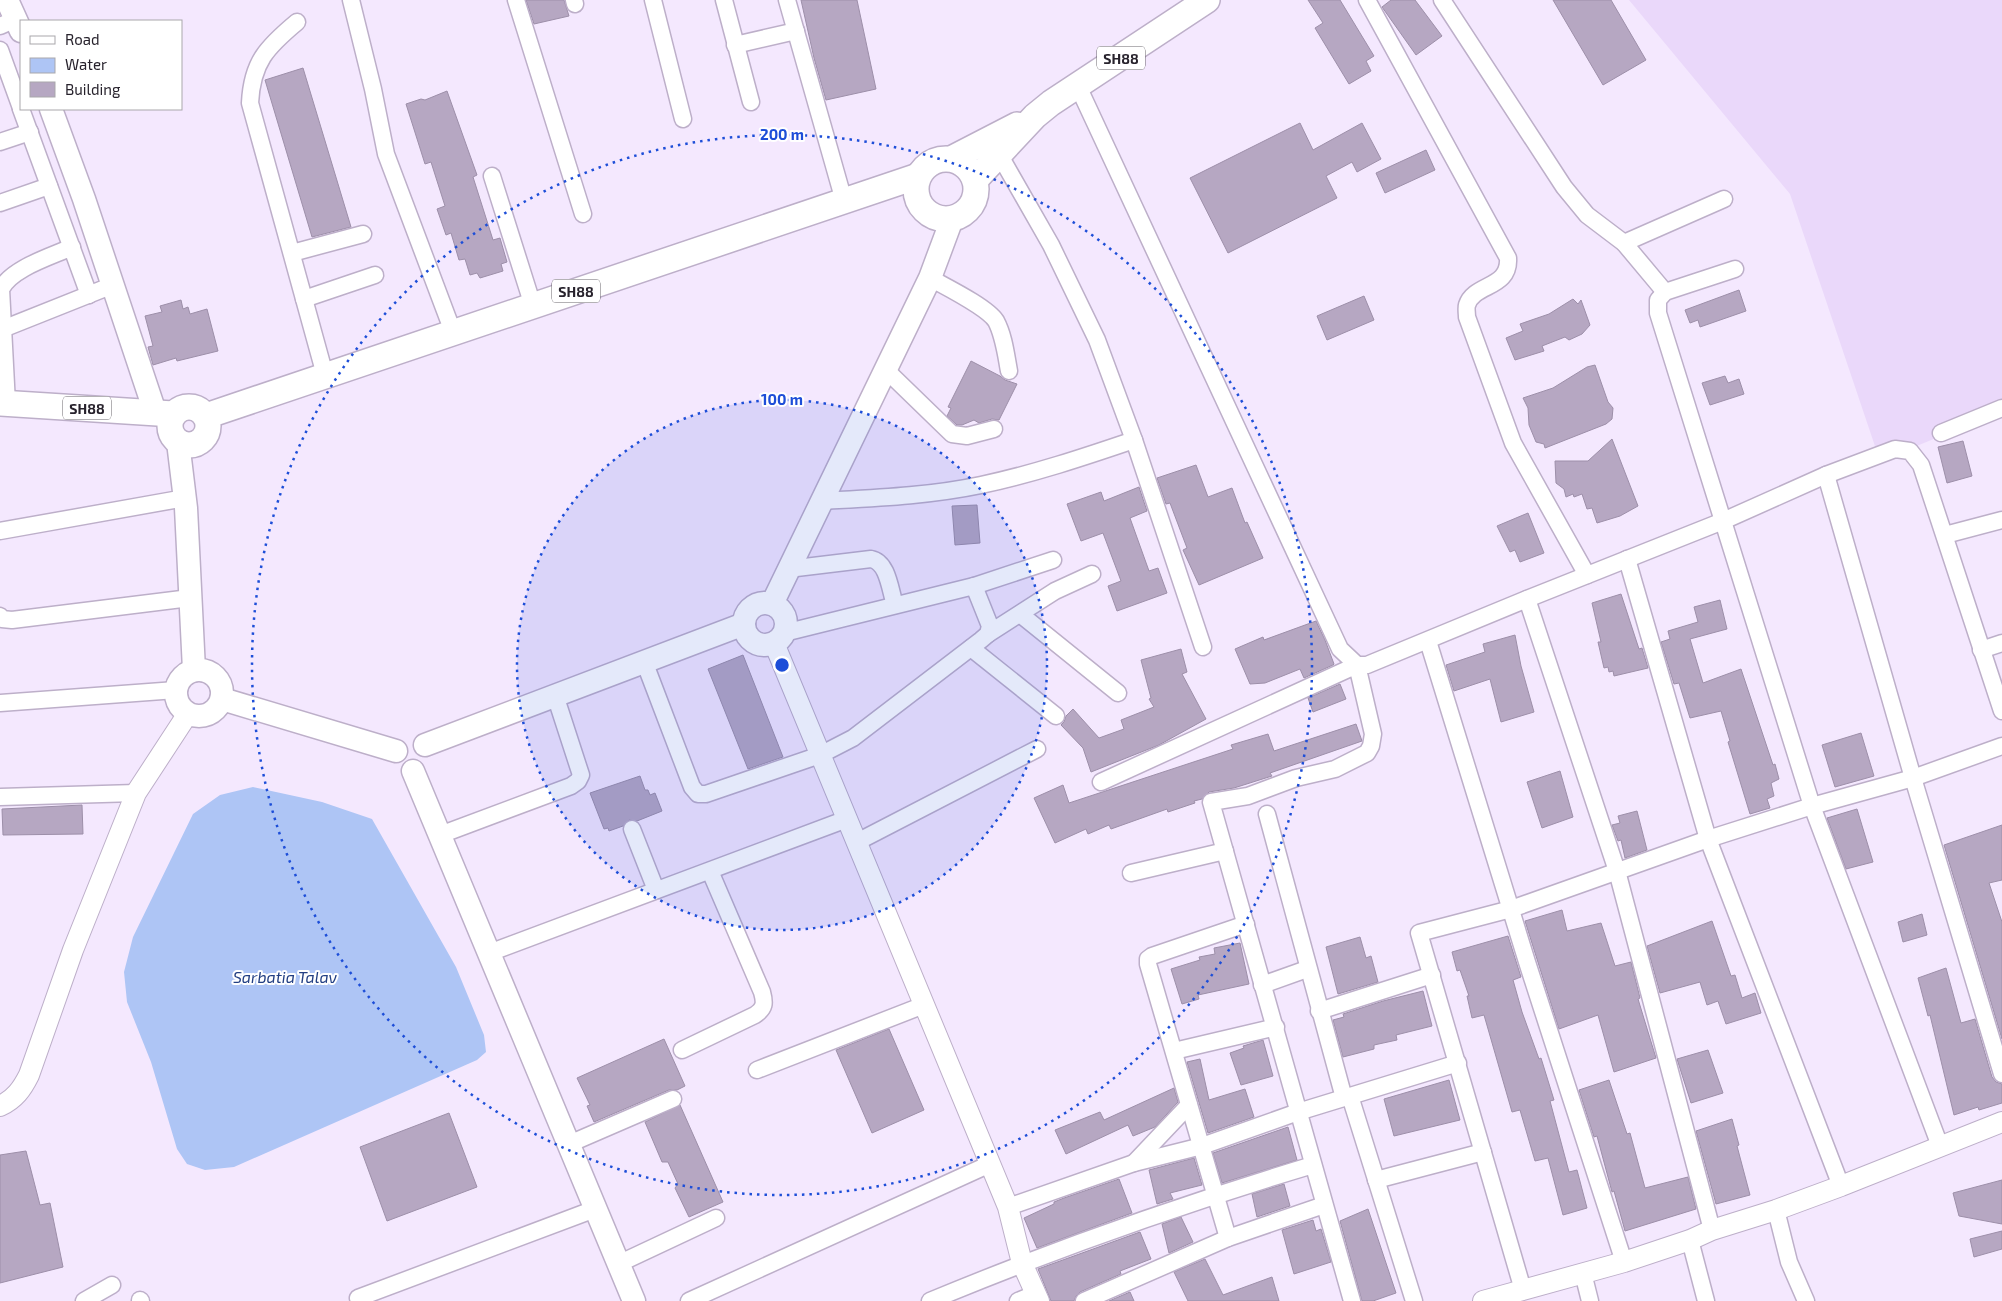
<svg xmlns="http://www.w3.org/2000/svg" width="2002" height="1301" font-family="'Exo 2',sans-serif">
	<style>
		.built { fill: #ead8fa }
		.water { fill: #aec5f5 }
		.building { fill: #b6a7c2; stroke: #9d8fa9 }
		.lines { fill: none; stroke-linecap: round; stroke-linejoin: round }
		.minor-casing { stroke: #bdafc9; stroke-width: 19 }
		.tertiary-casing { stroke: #bdafc9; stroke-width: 22 }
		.secondary-casing { stroke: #bdafc9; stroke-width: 25 }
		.primary-casing { stroke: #bdafc9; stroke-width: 28 }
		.minor { stroke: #fff; stroke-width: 16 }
		.tertiary { stroke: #fff; stroke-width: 20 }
		.secondary { stroke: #fff; stroke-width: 22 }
		.primary { stroke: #fff; stroke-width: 25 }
		.ring { fill: none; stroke: #1d4ed8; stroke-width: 2.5; stroke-dasharray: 2.5 5 }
		.labels { text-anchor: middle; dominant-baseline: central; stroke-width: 4; stroke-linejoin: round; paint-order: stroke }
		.shield { fill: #fff; stroke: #68646b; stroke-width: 1 }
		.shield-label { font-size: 14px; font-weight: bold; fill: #27222c }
		.water-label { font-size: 16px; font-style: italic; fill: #223f83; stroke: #fff }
		.centre { fill: #1d4ed8; stroke: #fff; stroke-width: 2.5 }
		.ring-label { font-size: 15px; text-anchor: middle; font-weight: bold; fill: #1d4ed8; stroke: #fff; stroke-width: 4; stroke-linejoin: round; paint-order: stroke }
	</style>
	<rect width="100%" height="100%" fill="#f4e8fe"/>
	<path class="built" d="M1629 0H2002V411L1880 461 1790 194Z"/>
	<path class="water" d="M253 787 322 802 372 819 456 967 484 1035 486 1052 477 1060 234 1167 205 1170 187 1164 177 1149 151 1062 127 1002 124 972 133 937 193 814 220 795Z"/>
	<g class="building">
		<path d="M526 0H564L569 16 534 24Z"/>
		<path d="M801 0H857L876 89 826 100 814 58Z"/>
		<path d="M1308 0H1340L1374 56 1366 61 1371 71 1349 84 1315 28 1323 23Z"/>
		<path d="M1391 0H1415L1442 36 1416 55 1382 7Z"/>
		<path d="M1553 0H1611L1646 60 1603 85Z"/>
		<path d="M303 68 351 227 312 237 265 80Z"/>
		<path d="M447 91 477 175 473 177 493 240 500 238 507 262 501 264 503 271 480 278 477 273 470 275 465 259 459 260 451 233 446 235 437 209 445 206 431 162 425 164 406 104 421 99 425 100Z"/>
		<path d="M1300 123 1313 150 1362 123 1381 159 1357 172 1352 162 1326 176 1337 198 1228 253 1190 178Z"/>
		<path d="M1426 150 1435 170 1385 193 1376 173Z"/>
		<path d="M1739 290 1746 311 1700 327 1698 320 1690 323 1685 310Z"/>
		<path d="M1364 296 1374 320 1327 340 1317 316Z"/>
		<path d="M1573 299 1578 304 1581 300 1590 325 1582 334 1569 340 1565 337 1542 346 1544 351 1515 360 1506 338 1523 331 1520 324 1549 314Z"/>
		<path d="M181 300 183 309 188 307 190 314 207 309 218 351 177 361 176 358 153 365 148 347 153 346 145 316 162 312 160 306Z"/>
		<path d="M971 361 1000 376 1005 380 1017 384 999 420 992 419 979 423 974 420 962 425H957L947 416 951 408 948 407Z"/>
		<path d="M1595 365 1608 402 1613 408 1612 419 1606 424 1545 448 1544 444 1536 442 1529 425 1528 408 1523 398 1553 388 1587 367Z"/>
		<path d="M1725 376 1728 383 1739 379 1744 394 1710 405 1702 383Z"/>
		<path d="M1612 439 1638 506 1620 516 1597 523 1592 508 1587 509 1582 494 1574 497 1573 494 1566 497 1564 489 1556 483 1555 461H1588Z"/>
		<path d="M1963 441 1972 476 1947 483 1938 447Z"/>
		<path d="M1196 465 1208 497 1232 488 1245 523 1247 522 1263 558 1199 585 1183 550 1187 548 1170 503 1166 504 1157 478Z"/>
		<path d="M1139 487 1147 511 1130 518 1149 571 1158 568 1167 593 1117 611 1108 586 1121 581 1103 533 1081 541 1067 504 1101 492 1104 501Z"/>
		<path d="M977 505 980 543 955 545 952 506Z"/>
		<path d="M1528 513 1544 553 1520 562 1515 550 1510 552 1497 526Z"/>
		<path d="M1621 594 1639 649 1642 648 1648 668 1614 676 1613 671 1609 672 1608 667 1604 668 1598 642H1601L1592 603Z"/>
		<path d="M1720 600 1727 629 1690 639 1703 683 1741 669 1773 765 1775 764 1779 779 1771 783 1774 796 1767 799 1770 808 1750 814 1728 742 1730 741 1721 711 1690 718 1679 683 1674 684 1661 642 1670 639 1668 631 1698 622 1694 607Z"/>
		<path d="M1316 621 1325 640 1334 664 1333 665 1304 678 1300 669 1265 683 1250 684 1235 649 1263 637 1264 640Z"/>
		<path d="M1515 635 1521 666 1534 712 1501 722 1490 679 1454 691 1446 665 1485 652 1483 644Z"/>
		<path d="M1181 649 1187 672 1182 674 1206 719 1159 745 1091 772 1083 748 1061 725 1064 722 1066 716 1073 709 1099 738 1124 729 1121 720 1154 707 1149 699 1151 698 1141 660Z"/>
		<path d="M743 655 783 757 748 769 708 669Z"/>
		<path d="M1340 684 1346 699 1313 712 1308 698Z"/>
		<path d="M1356 724 1362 741 1270 773 1272 776 1234 788 1209 792 1202 799 1194 801 1195 803 1168 812 1167 809 1111 829 1109 825 1088 834 1086 829 1055 843 1034 798 1063 785 1069 803 1233 749 1231 745 1268 734 1274 751Z"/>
		<path d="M1861 733 1874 776 1835 787 1822 745Z"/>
		<path d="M1560 771 1573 817 1542 828 1527 782Z"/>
		<path d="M640 776 645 790H648L650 795 655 793 662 811 637 821 629 820 623 826 609 831 608 828 604 829 590 793Z"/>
		<path d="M82 805 83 834 3 835 2 809Z"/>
		<path d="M1857 809 1873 862 1846 869 1827 818Z"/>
		<path d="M1637 811 1647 850 1625 858 1621 840 1618 841 1612 825 1620 823 1618 816Z"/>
		<path d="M2002 825V880L1989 883 2002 922V1039L1944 845Z"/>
		<path d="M1562 910 1567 931 1601 923 1615 966 1631 962 1640 998 1638 999 1656 1058 1614 1072 1598 1015 1559 1029 1525 921Z"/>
		<path d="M1922 914 1927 935 1903 942 1898 922Z"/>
		<path d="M1712 921 1731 976 1735 975 1742 998 1755 993 1761 1013 1726 1024 1718 1001 1707 1005 1700 982 1660 993 1647 946Z"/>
		<path d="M1508 936 1521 977 1513 980 1522 1012 1539 1059 1541 1058 1554 1100 1550 1101 1569 1172 1577 1170 1587 1208 1563 1215 1548 1158 1535 1161 1520 1110 1512 1112 1484 1015 1472 1018 1467 996H1469L1460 970 1457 971 1452 952Z"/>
		<path d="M1360 937 1366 958 1371 956 1378 982 1338 994 1326 947Z"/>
		<path d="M1240 943 1249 984 1198 995 1199 999 1182 1004 1171 969 1200 960 1199 957 1215 954 1214 948Z"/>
		<path d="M1946 968 1961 1023 1975 1019 1992 1077 1996 1082 2002 1084V1103L1979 1110 1978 1107 1954 1115 1930 1015 1928 1016 1918 978Z"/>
		<path d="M1423 991 1432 1026 1396 1035 1397 1040 1374 1045V1049L1343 1057 1333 1020 1344 1017 1343 1014 1383 1001Z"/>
		<path d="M889 1029 924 1110 872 1133 836 1050Z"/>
		<path d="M664 1039 685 1086 677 1090H669L594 1122 587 1106 590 1105 577 1078Z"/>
		<path d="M1263 1040 1273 1076 1241 1085 1230 1053 1244 1048 1243 1046Z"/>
		<path d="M1708 1050 1723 1093 1691 1103 1677 1059Z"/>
		<path d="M1200 1059 1209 1100 1245 1089 1254 1117 1208 1133 1187 1062Z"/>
		<path d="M1449 1080 1460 1120 1394 1136 1384 1099Z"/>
		<path d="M1609 1080 1627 1134 1630 1133 1645 1188 1688 1177 1696 1209 1625 1231 1614 1191 1612 1192 1597 1136 1594 1137 1579 1090Z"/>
		<path d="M1174 1088 1178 1102 1155 1127 1133 1136 1128 1125 1066 1154 1055 1130 1100 1112 1104 1120Z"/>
		<path d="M680 1105 723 1202 689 1217 675 1188 678 1184 668 1162H662L645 1122Z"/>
		<path d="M449 1113 477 1187 387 1221 360 1147Z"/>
		<path d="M1732 1119 1739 1145 1737 1146 1750 1195 1716 1204 1696 1131Z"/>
		<path d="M1288 1127 1297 1160 1222 1183 1213 1153Z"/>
		<path d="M26 1151 40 1205 50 1203 63 1267 0 1283V1155Z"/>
		<path d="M1194 1158 1202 1185 1170 1193 1173 1199 1157 1204 1149 1170Z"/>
		<path d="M1119 1179 1132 1213 1037 1248 1024 1218 1054 1204V1202L1064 1198Z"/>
		<path d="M2002 1180V1224L1959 1216 1953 1193Z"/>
		<path d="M1284 1184 1290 1206 1257 1217 1252 1194Z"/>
		<path d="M1368 1209 1396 1293 1373 1301H1362L1340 1221Z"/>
		<path d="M1181 1217 1193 1242 1169 1253 1162 1224Z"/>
		<path d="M1313 1220 1316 1231 1321 1229 1331 1262 1294 1274 1282 1230Z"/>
		<path d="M2002 1231V1249L1974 1257 1970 1239Z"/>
		<path d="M1140 1232 1151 1259 1120 1271 1121 1274 1080 1292 1076 1296 1074 1301H1051L1038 1269Z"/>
		<path d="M1205 1259 1223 1295 1272 1277 1279 1301H1188L1174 1272Z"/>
		<path d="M1130 1292 1134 1301H1109Z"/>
	</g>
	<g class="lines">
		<defs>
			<g id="minor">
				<path d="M351 0 373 89 386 154 453 332"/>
				<path d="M516 0 583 214"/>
				<path d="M574 0 575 4"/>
				<path d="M653 0 683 119"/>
				<path d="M724 0 751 102"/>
				<path d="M787 0 844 201"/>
				<path d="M1367 0 1508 258C1510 289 1474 283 1467 305 1466 308 1467 314 1467 317L1513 443 1587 575"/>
				<path d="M1442 0 1564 187 1587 215 1624 243 1665 292"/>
				<path d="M297 22C267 47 252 62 250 103L325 375"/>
				<path d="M0 26 16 19"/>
				<path d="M735 45 796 31"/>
				<path d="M0 50 21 108"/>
				<path d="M1077 84 1340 649 1357 665H1367L1527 599 1723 521 1826 475 1895 449 1910 451 1921 465 2002 711"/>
				<path d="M21 109 89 295"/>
				<path d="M0 142 30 132"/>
				<path d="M999 154 1051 245 1097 340 1134 440 1203 647"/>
				<path d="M492 176 533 306"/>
				<path d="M0 203 49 186"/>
				<path d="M1624 243 1724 199"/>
				<path d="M292 253 363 234"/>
				<path d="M1735 269 1665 292 1658 300V313L1812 806 1940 1146"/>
				<path d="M930 278C946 287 987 307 996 321 1004 336 1006 355 1009 371"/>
				<path d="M304 299 375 275"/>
				<path d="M0 330 113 285"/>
				<path d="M886 370 952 434 967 436 994 429"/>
				<path d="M7 404 1 289C12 268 50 257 72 247"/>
				<path d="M1941 433 2002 408"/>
				<path d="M1826 475 1913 778 2002 1074"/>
				<path d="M822 501C875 498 929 496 981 485 1033 474 1084 457 1134 440"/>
				<path d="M0 531 185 498"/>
				<path d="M1945 535 2002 520"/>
				<path d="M1627 559 1708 839 1841 1186"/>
				<path d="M788 569 871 559C888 562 890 590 895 605"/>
				<path d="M1527 599 1617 871 1712 1230"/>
				<path d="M1020 614 1118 693"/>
				<path d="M0 616 2 619 12 620 190 598"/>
				<path d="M784 633 974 586 1053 560"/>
				<path d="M988 634 1055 591 1092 574"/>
				<path d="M1428 641 1527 962 1624 1262"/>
				<path d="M971 648 1056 716"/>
				<path d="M1981 650 2002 643"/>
				<path d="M644 661 692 787 698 794H706L820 755 853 738 981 640 988 634 990 626 974 586"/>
				<path d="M0 703 176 690"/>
				<path d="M1101 782 1357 665 1373 734 1371 746 1367 753 1335 769 1296 778 1248 796 1211 802 1352 1301"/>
				<path d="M0 797 136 793"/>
				<path d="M1267 814 1344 1098"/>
				<path d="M632 829 656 890"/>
				<path d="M440 835 571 786 578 781 581 775 555 695"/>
				<path d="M857 842 1037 749"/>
				<path d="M1131 873 1225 851"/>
				<path d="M489 953 847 819"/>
				<path d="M1262 985 1307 969"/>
				<path d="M1319 1011 1432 975"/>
				<path d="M682 1050 755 1015C765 1008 765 1003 762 992L710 871"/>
				<path d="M1174 1051 1276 1027"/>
				<path d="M757 1070 924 1005"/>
				<path d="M1350 1096 1414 1301"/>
				<path d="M569 1144 673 1099"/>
				<path d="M1134 1163 1189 1105"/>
				<path d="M1376 1180 1483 1152"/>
				<path d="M1008 1207 1134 1163 1202 1146 1298 1112 1458 1063"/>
				<path d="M1776 1210 1789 1262 1806 1301"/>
				<path d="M1228 1238 1148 964V959L1152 956 1246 924"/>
				<path d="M1690 1240 1706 1301"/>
				<path d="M618 1264 716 1218"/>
				<path d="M1583 1273 1590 1301"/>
				<path d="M1523 1290 1419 933 1511 909 1708 839 1812 806 1913 778 2002 746"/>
				<path d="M358 1298 595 1209"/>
				<path d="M140 1300 141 1301"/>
				<path d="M84 1301 112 1285"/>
				<path d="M689 1301 990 1164"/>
				<path d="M930 1301C1055 1249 1183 1204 1313 1165"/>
				<path d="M1018 1301 1035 1294"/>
				<path d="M1084 1301 1228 1238 1324 1205"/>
			</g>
			<g id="tertiary">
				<path d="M774 643 1008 1207 1022 1263 1039 1301"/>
				<path d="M0 1106C15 1099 22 1089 29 1075L73 950 136 793 187 715"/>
				<path d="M1483 1301 1624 1262 1690 1240 1712 1230 1776 1210 1841 1186 2002 1122"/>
			</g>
			<g id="secondary">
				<path d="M7 0 21 31"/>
				<path d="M51 109 84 199 155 412"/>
				<path d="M178 442 186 508 194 670"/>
				<circle cx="765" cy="624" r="21"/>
				<path d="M772 604 930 278 952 219"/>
				<circle cx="199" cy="693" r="23"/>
				<path d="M222 699 396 751"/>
				<path d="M425 745 744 624"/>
				<path d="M413 771 634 1301"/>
			</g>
			<g id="primary">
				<path d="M953 158 1017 125"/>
				<circle cx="946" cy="189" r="30"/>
				<path d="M976 179 1035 116 1051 103 1207 0"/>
				<path d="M0 403 173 414"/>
				<circle cx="189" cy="426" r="19"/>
				<path d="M206 416 918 176"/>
			</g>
		</defs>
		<use href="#minor" class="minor-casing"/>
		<use href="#tertiary" class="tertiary-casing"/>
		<use href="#secondary" class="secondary-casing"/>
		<use href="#primary" class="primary-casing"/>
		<use href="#minor" class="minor"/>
		<use href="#tertiary" class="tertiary"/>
		<use href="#secondary" class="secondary"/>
		<use href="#primary" class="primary"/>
	</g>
	<circle cx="782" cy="665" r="265" fill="#1d4ed8" fill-opacity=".12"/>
	<g class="ring">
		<circle cx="782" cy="665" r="265"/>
		<circle cx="782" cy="665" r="530"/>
	</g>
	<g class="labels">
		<g class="shield">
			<rect x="1097" y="46.5" width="48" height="23" rx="4"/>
			<rect x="552" y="279.5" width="48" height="23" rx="4"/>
			<rect x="63" y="396.5" width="48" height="23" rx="4"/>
		</g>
		<g class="shield-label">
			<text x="1121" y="58">SH88</text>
			<text x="576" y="291">SH88</text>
			<text x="87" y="408">SH88</text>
		</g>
		<g class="water-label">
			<text x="285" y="976">Sarbatia Talav</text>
		</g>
	</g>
	<circle cx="782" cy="665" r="8" class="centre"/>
	<g class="ring-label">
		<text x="782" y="140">200 m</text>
		<text x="782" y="405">100 m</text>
	</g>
	<rect x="20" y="20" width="162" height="90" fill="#ffffff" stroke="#a9a7ab"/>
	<rect x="30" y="36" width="25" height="8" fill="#ffffff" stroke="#a9a7ab"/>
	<text x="65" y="45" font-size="15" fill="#27222c">Road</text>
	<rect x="30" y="58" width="25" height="15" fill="#aec5f5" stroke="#a9a7ab"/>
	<text x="65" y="70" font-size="15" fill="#27222c">Water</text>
	<rect x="30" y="82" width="25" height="15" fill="#b6a7c2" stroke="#a9a7ab"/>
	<text x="65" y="95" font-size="15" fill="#27222c">Building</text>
</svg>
